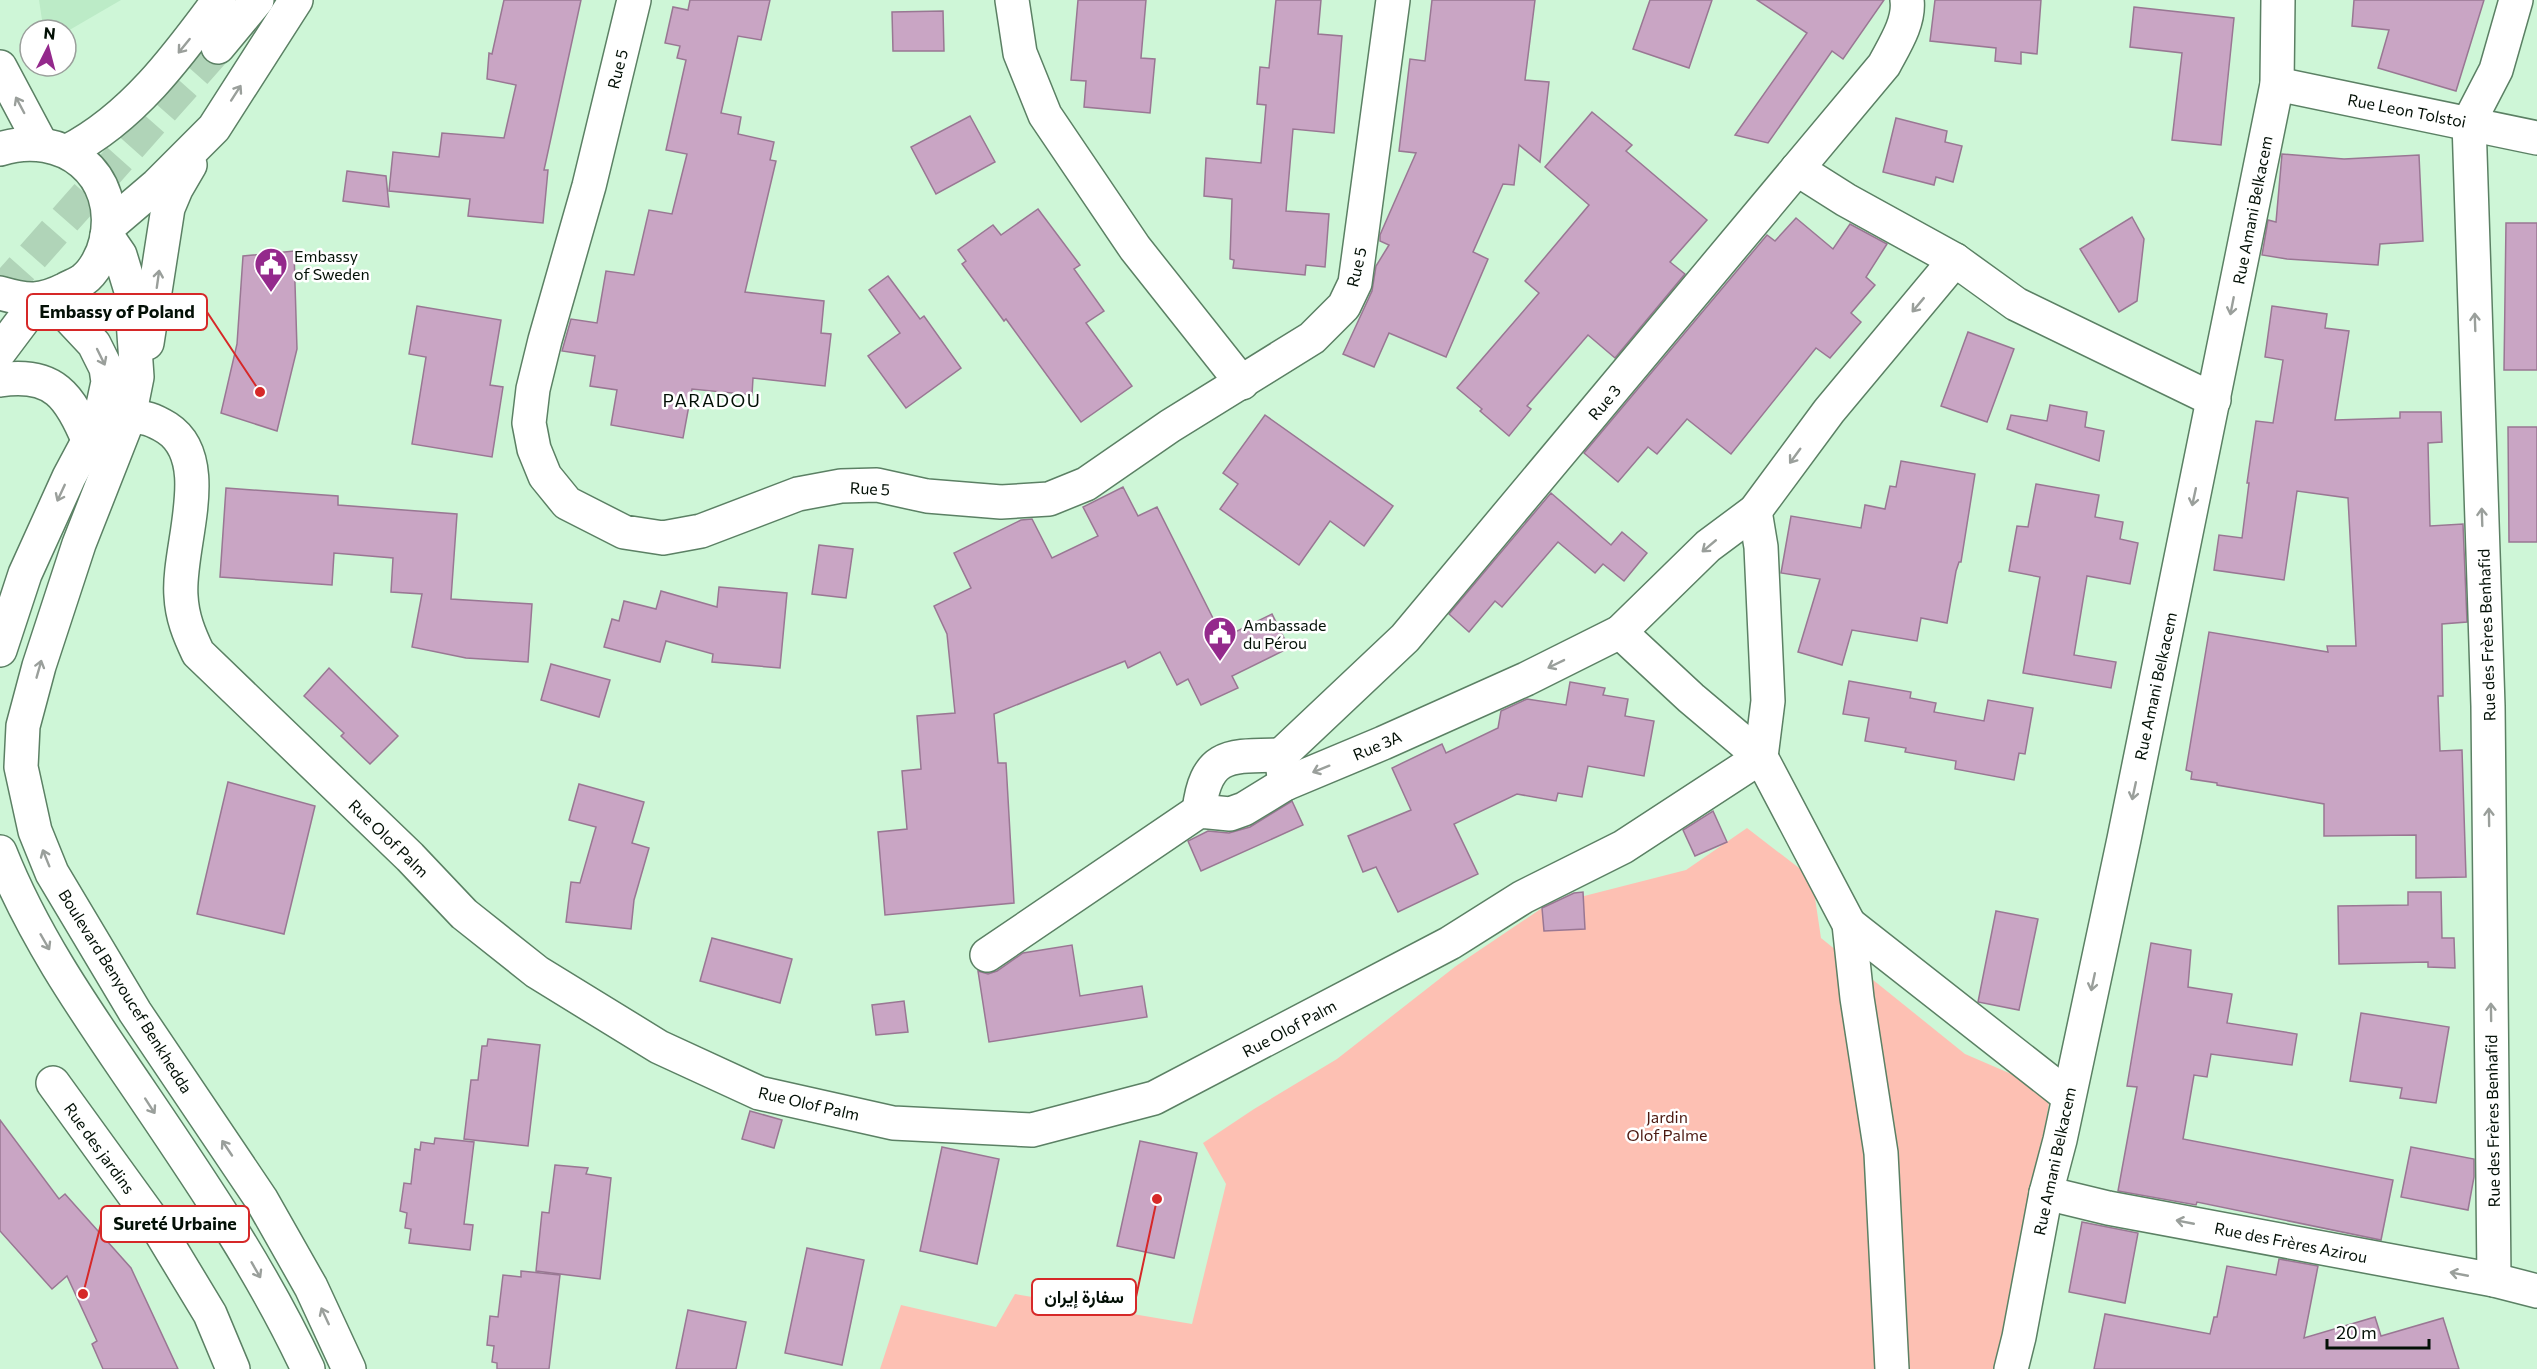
<svg xmlns="http://www.w3.org/2000/svg" width="2537" height="1369" font-family="Commissioner,Vazirmatn,sans-serif">
	<style>
		.built { fill: #bcebc7 }
		.green { fill: #fdc0b3 }
		.building { fill: #c9a5c4; stroke: #997793; stroke-width: 1.5 }
		.lines { fill: none; stroke-linecap: round; stroke-linejoin: round }
		.major-tunnel { stroke: #b0d4b8; stroke-width: 33; stroke-dasharray: 33 16; stroke-linecap: butt }
		.minor-casing { stroke: #5b8064; stroke-width: 36 }
		.major-casing { stroke: #5b8064; stroke-width: 36 }
		.minor { stroke: #fff; stroke-width: 33 }
		.major { stroke: #fff; stroke-width: 33 }
		.oneway { stroke: #9a9f9b }
		.labels { text-anchor: middle; dominant-baseline: central; stroke-width: 5; stroke-linejoin: round; paint-order: stroke }
		.street-label { font-size: 16px; fill: #031006; stroke: #fff }
		.poi-label { font-size: 16px; fill: #031006; stroke: #fff; text-anchor: start }
		.park-label { font-size: 16px; fill: #4a170f; stroke: #fff }
		.neighbourhood-label { font-size: 18px; letter-spacing: 1.5px; fill: #031006; stroke: #fff }
		.leader { fill: none; stroke: #d62828; stroke-width: 2 }
		.callout-dot { fill: #d62828; stroke: #fff; stroke-width: 2 }
		.callout { fill: #fff; stroke: #d62828; stroke-width: 2 }
		.callout-label { font-size: 18px; text-anchor: middle; font-weight: bold; fill: #031006 }
	</style>
	<rect width="100%" height="100%" fill="#cef6d7"/>
	<path class="built" d="M39 0H121L66 32V30H50L42 20Z"/>
	<path class="green" d="M1747 828 1812 878 1821 938 1965 1054 2051 1091 2004 1369H880L901 1305 996 1327 1015 1294 1192 1324 1226 1184 1203 1143 1254 1109 1337 1059 1456 966 1545 906 1686 870Z"/>
	<g class="building">
		<path d="M504 0H581L544 170H548L543 223 468 216 470 199 389 191 393 152 439 157 442 133 504 138 516 85 487 79 489 53 492 54Z"/>
		<path d="M690 0H770L761 40 738 36 721 113 741 117 738 134 774 142 770 160 776 161 745 292 824 301 821 333 831 334 825 386 753 378 752 395 692 389 683 438 611 425 617 390 590 386 595 356 562 351 571 319 597 323 606 271 634 275 649 210 672 214 687 154 666 150 686 60 677 58 680 46 665 43 673 7 688 10Z"/>
		<path d="M1078 0H1146L1141 58 1155 59 1150 113 1084 107 1086 81 1071 80Z"/>
		<path d="M1276 0H1321L1318 34 1342 36 1334 133 1293 129 1286 211 1329 214 1325 267 1306 265 1305 275 1233 268 1234 260 1230 259 1232 199 1204 196 1206 158 1261 163 1266 105 1257 104 1260 67 1269 68Z"/>
		<path d="M1432 0H1535L1525 80 1549 82 1540 162 1519 145 1514 185 1503 184 1473 252 1488 259 1446 357 1389 333 1374 367 1343 354 1372 291 1376 266 1389 245 1380 241V235L1416 153 1399 151 1410 59 1425 61Z"/>
		<path d="M1650 0H1712L1689 68 1633 49Z"/>
		<path d="M1757 0H1884L1843 59 1832 51 1768 143 1735 135 1807 33Z"/>
		<path d="M1935 0H2041L2037 54 2021 52V64L1995 61 1996 48 1930 41Z"/>
		<path d="M2354 0H2484L2456 91 2378 68 2389 30 2352 26Z"/>
		<path d="M2134 7 2234 18 2221 145 2172 140 2182 53 2130 47Z"/>
		<path d="M943 11 944 51H893L892 12Z"/>
		<path d="M1592 112 1632 145 1626 151 1707 220 1670 262 1685 274 1615 358 1588 335 1527 406 1531 409 1509 436 1480 411 1482 409 1457 388 1539 293 1525 281 1589 205 1545 167Z"/>
		<path d="M970 116 995 162 936 194 911 147Z"/>
		<path d="M1896 118 1947 131 1945 142 1962 146 1953 182 1936 177 1934 185 1883 172Z"/>
		<path d="M2282 154 2344 159 2419 155 2423 241 2380 244 2378 265 2287 259 2262 255 2268 220 2276 222Z"/>
		<path d="M347 171 386 176 389 207 343 201Z"/>
		<path d="M1038 209 1080 265 1074 269 1104 311 1086 323 1132 386 1081 422 1006 319 1004 321 962 264 966 261 958 250 993 225 1001 235Z"/>
		<path d="M2132 217 2144 239 2137 301 2119 312 2080 249Z"/>
		<path d="M1796 218 1833 249 1850 224 1887 244 1866 277 1875 285 1851 313 1861 322 1830 358 1816 348 1731 454 1687 419 1657 454 1648 447 1618 482 1584 453 1767 235 1775 241Z"/>
		<path d="M2506 223H2537V370H2504Z"/>
		<path d="M294 251 297 349 277 431 221 413 237 344 243 256Z"/>
		<path d="M888 276 920 319 924 316 961 368 906 408 868 356 900 333 869 290Z"/>
		<path d="M417 306 501 320 490 385 503 387 492 457 412 444 426 357 409 354Z"/>
		<path d="M2272 306 2327 314 2325 328 2349 331 2335 420 2400 418V412H2441L2442 442 2428 443 2430 526 2463 524 2467 622 2442 624 2443 696H2438L2440 751 2462 750 2466 877 2416 878V835L2324 836V804L2217 785V783L2191 779 2192 772 2186 770 2209 632 2328 652 2327 646H2356L2348 498 2297 491 2284 580 2214 570 2219 535 2242 538 2249 483H2247L2256 421 2273 423 2283 360 2265 357Z"/>
		<path d="M1968 332 2014 349 1987 422 1941 406Z"/>
		<path d="M2050 405 2087 412 2085 427 2104 431 2099 461 2007 429 2011 415 2047 421Z"/>
		<path d="M1265 415 1393 506 1364 546 1330 521 1299 565 1220 509 1238 484 1223 473Z"/>
		<path d="M2508 427H2537V542H2509Z"/>
		<path d="M1901 461 1975 474 1961 562H1959L1956 571 1947 623 1921 618 1917 641 1852 630 1842 665 1798 652 1820 579 1781 573 1791 516 1861 528 1865 505 1885 509 1890 486 1896 487Z"/>
		<path d="M2036 484 2099 495 2095 517 2123 522 2120 539 2138 543 2130 584 2087 576 2074 655 2116 662 2111 688 2023 673 2040 577 2009 571 2017 526 2028 527Z"/>
		<path d="M1123 487 1138 516 1157 507 1223 638 1272 614 1289 648 1232 676 1238 688 1201 705 1188 679 1177 685 1160 652 1128 668 1125 661 994 714 998 763H1006L1014 903 885 915 878 832 907 829 902 771 921 769 917 716 955 713 947 634 934 606 971 588 954 553 1021 520 1032 519 1052 558 1098 536 1083 507Z"/>
		<path d="M226 488 338 496V505L457 514 451 599 532 604 528 662 466 658 412 647 422 594 391 592 393 558 334 553 332 585 220 577Z"/>
		<path d="M1551 493 1611 545 1622 532 1647 553 1624 581 1603 564 1595 573 1558 542 1502 607 1495 601 1469 632 1449 614Z"/>
		<path d="M819 545 853 549 846 598 812 594Z"/>
		<path d="M719 587 787 593 780 668 712 662 713 654 666 641 660 662 604 647 612 619 619 621 624 601 656 609 661 591 717 607Z"/>
		<path d="M551 664 610 680 599 717 541 700Z"/>
		<path d="M329 668 398 736 370 764 341 736 344 733 304 696Z"/>
		<path d="M1849 681 1911 692 1910 698 1936 703 1934 712 1984 721 1988 700 2033 708 2025 754 2019 753 2014 780 1955 769 1956 761 1905 752 1906 748 1865 741 1869 718 1843 714Z"/>
		<path d="M1570 682 1605 688 1603 695 1628 699 1625 716 1654 721 1644 776 1588 766 1582 797 1558 793 1556 801 1517 794 1454 824 1478 874 1398 912 1376 867 1363 872 1348 836 1411 810 1392 768 1442 744 1446 753 1498 728 1501 711 1527 699 1566 705Z"/>
		<path d="M228 782 315 806 284 934 197 914Z"/>
		<path d="M579 784 644 802 632 843 649 848 634 900 631 929 566 922 571 882 580 883 596 827 569 820Z"/>
		<path d="M1292 801 1303 825 1201 871 1188 841 1208 831 1229 833 1250 827Z"/>
		<path d="M1713 811 1727 842 1695 856 1683 830Z"/>
		<path d="M1583 892 1585 929 1544 931 1542 908 1574 893Z"/>
		<path d="M2408 892H2441L2442 938H2454L2455 968 2428 967V962L2339 964 2338 906 2408 905Z"/>
		<path d="M1996 911 2038 919 2019 1010 1978 1002Z"/>
		<path d="M712 938 792 959 780 1003 700 981Z"/>
		<path d="M2151 943 2191 950 2188 987 2232 994 2227 1023 2297 1034 2292 1065 2211 1054 2207 1077 2194 1075 2183 1139 2393 1180 2381 1240 2197 1202 2196 1205 2118 1191 2137 1087 2127 1086Z"/>
		<path d="M1072 945 1080 996 1142 986 1147 1017 989 1042 978 971 988 974 997 971 1023 953Z"/>
		<path d="M904 1001 908 1032 876 1035 872 1005Z"/>
		<path d="M2361 1013 2449 1027 2436 1103 2400 1098 2402 1088 2350 1081Z"/>
		<path d="M488 1039 540 1045 528 1146 464 1139 471 1080H478L482 1046H487Z"/>
		<path d="M750 1111 782 1120 774 1148 742 1139Z"/>
		<path d="M0 1120 59 1199 65 1194 131 1268 178 1369H103L92 1344 97 1341 67 1276 52 1289 0 1231Z"/>
		<path d="M435 1138 474 1142 464 1224 473 1225 470 1250 409 1243 411 1229 405 1228 407 1213 400 1211 404 1183 411 1184 415 1149 420 1150 421 1142 434 1144Z"/>
		<path d="M1140 1141 1197 1153 1174 1258 1117 1246Z"/>
		<path d="M942 1147 999 1159 977 1264 920 1251Z"/>
		<path d="M2411 1147 2474 1159V1177L2468 1210 2401 1197Z"/>
		<path d="M555 1165 588 1168 586 1174 611 1178 600 1279 536 1271 542 1212 549 1213Z"/>
		<path d="M2082 1222 2138 1233 2125 1303 2069 1292Z"/>
		<path d="M807 1248 864 1260 842 1365 785 1353Z"/>
		<path d="M2279 1259 2318 1266 2304 1338 2375 1317 2381 1336 2443 1318 2459 1369H2094L2105 1314 2210 1334 2214 1317H2217L2227 1266 2276 1275Z"/>
		<path d="M521 1271 560 1275 549 1369H497V1363L492 1362 494 1346 487 1345 490 1316 498 1317 503 1275 521 1277Z"/>
		<path d="M688 1310 746 1322 736 1369H676Z"/>
	</g>
	<g class="lines">
		<path class="major-tunnel" d="M0 293 218 47"/>
		<defs>
			<g id="minor">
				<path d="M634 0 589 186 545 340 533 389 529 423 534 449 545 476 567 503 624 532 663 538 701 531 798 494 841 486 877 485 927 496 1001 502 1049 499 1086 484 1170 426 1312 338 1344 306 1355 283 1393 0"/>
				<path d="M1012 0 1020 53 1045 115 1135 248 1242 383"/>
				<path d="M0 67 41 144"/>
				<path d="M2277 84 2537 138"/>
				<path d="M1797 169 1846 200 1955 260 2016 304 2214 400"/>
				<path d="M129 417C144 416 154 420 167 428 216 460 177 548 181 596 182 617 189 634 198 653L410 857 464 914 537 972 659 1047 759 1093 893 1123 1032 1130 1154 1098 1450 943 1523 897 1623 847 1761 757"/>
				<path d="M1755 511 1761 547 1768 701 1761 757"/>
				<path d="M1620 632 1691 698 1761 757 1849 924 1857 998 1881 1153 1892 1369"/>
				<path d="M1285 784 1281 755 1405 638 1884 65C1894 46 1910 22 1907 0"/>
				<path d="M1199 811C1206 752 1230 756 1281 755"/>
				<path d="M1849 924 2068 1096"/>
				<path d="M987 955 1199 811 1230 814 1244 809 1285 784 1383 743 1526 679 1620 632 1708 546 1755 511 1829 411 1955 260"/>
				<path d="M53 1083 158 1228 210 1314 233 1369"/>
				<path d="M2046 1193 2108 1208 2494 1280 2537 1291"/>
				<path d="M2494 1280 2488 706 2469 122 2496 70 2516 0"/>
				<path d="M2011 1369 2019 1337 2046 1193 2060 1140 2124 839 2277 84 2278 0"/>
			</g>
			<g id="major">
				<path d="M218 47 257 0"/>
				<path d="M0 149C63 129 121 174 106 241 103 255 94 272 83 280 78 284 71 286 66 289 40 302 28 301 0 293"/>
				<path d="M68 151C132 118 177 57 219 0"/>
				<path d="M109 226 157 185 214 128 296 0"/>
				<path d="M107 236 120 255 131 291 137 377 129 417 79 544 39 666 23 726 21 767 35 831 52 873 135 1012 261 1199 311 1287 349 1369"/>
				<path d="M147 343 168 208 176 189 190 165"/>
				<path d="M0 351 39 299"/>
				<path d="M0 380C54 372 70 396 89 442"/>
				<path d="M0 650 25 574 69 477 100 419 108 382 106 368 94 344 50 297"/>
				<path d="M0 852C34 938 87 1013 138 1088 199 1178 262 1270 308 1369"/>
			</g>
		</defs>
		<use href="#minor" class="minor-casing"/>
		<use href="#major" class="major-casing"/>
		<use href="#minor" class="minor"/>
		<use href="#major" class="major"/>
	</g>
	<defs><path id="oneway-shaft" d="M-6 0H5M1.5-3L5.5 0L1.5 3" fill="none" stroke-width="1.6" stroke-linecap="round" stroke-linejoin="round" transform="scale(1.5)"/></defs>
	<g class="oneway">
		<use href="#oneway-shaft" transform="translate(184 46) rotate(129)"/>
		<use href="#oneway-shaft" transform="translate(236 93) rotate(-57)"/>
		<use href="#oneway-shaft" transform="translate(20 105) rotate(-118)"/>
		<use href="#oneway-shaft" transform="translate(158 279) rotate(-82)"/>
		<use href="#oneway-shaft" transform="translate(1918 305) rotate(130)"/>
		<use href="#oneway-shaft" transform="translate(2232 306) rotate(101)"/>
		<use href="#oneway-shaft" transform="translate(2475 322) rotate(-92)"/>
		<use href="#oneway-shaft" transform="translate(101 357) rotate(64)"/>
		<use href="#oneway-shaft" transform="translate(1795 456) rotate(126)"/>
		<use href="#oneway-shaft" transform="translate(61 493) rotate(115)"/>
		<use href="#oneway-shaft" transform="translate(2194 497) rotate(102)"/>
		<use href="#oneway-shaft" transform="translate(2482 517) rotate(-92)"/>
		<use href="#oneway-shaft" transform="translate(1709 546) rotate(140)"/>
		<use href="#oneway-shaft" transform="translate(1556 664) rotate(154)"/>
		<use href="#oneway-shaft" transform="translate(39 669) rotate(-74)"/>
		<use href="#oneway-shaft" transform="translate(1321 769) rotate(158)"/>
		<use href="#oneway-shaft" transform="translate(2134 791) rotate(102)"/>
		<use href="#oneway-shaft" transform="translate(2489 817) rotate(-91)"/>
		<use href="#oneway-shaft" transform="translate(46 858) rotate(-112)"/>
		<use href="#oneway-shaft" transform="translate(45 942) rotate(60)"/>
		<use href="#oneway-shaft" transform="translate(2093 982) rotate(102)"/>
		<use href="#oneway-shaft" transform="translate(2491 1012) rotate(-91)"/>
		<use href="#oneway-shaft" transform="translate(150 1106) rotate(57)"/>
		<use href="#oneway-shaft" transform="translate(227 1148) rotate(-124)"/>
		<use href="#oneway-shaft" transform="translate(2185 1222) rotate(-169)"/>
		<use href="#oneway-shaft" transform="translate(256 1270) rotate(60)"/>
		<use href="#oneway-shaft" transform="translate(2459 1274) rotate(-169)"/>
		<use href="#oneway-shaft" transform="translate(325 1316) rotate(-115)"/>
	</g>
	<defs>
		<symbol id="civic-pin" viewBox="-11 -11 22 30"><path d="M0 17L-7.5 6A9.5 9.5 0 1 1 7.5 6Z" fill="#94298c" stroke="#fff"/><path d="M-.6-6.5H3V-4.5H.6V-3L4-1V1h2V6H-6V1h2V-1L-.6-3ZM-1.2 2.5V6h2.4V2.5Z" fill="#fff"/></symbol>
	</defs>
	<g fill-rule="evenodd">
		<use href="#civic-pin" x="252" y="245" width="38" height="52"/>
		<use href="#civic-pin" x="1201" y="614" width="38" height="52"/>
	</g>
	<g class="labels">
		<g class="street-label">
			<text transform="translate(617 69) rotate(-76)">Rue 5</text>
			<text transform="translate(2407 110) rotate(11)">Rue Leon Tolstoi</text>
			<text transform="translate(2252 210) rotate(-79)">Rue Amani Belkacem</text>
			<text transform="translate(1356 267) rotate(-77)">Rue 5</text>
			<text transform="translate(1604 402) rotate(-50)">Rue 3</text>
			<text transform="translate(870 488) rotate(3)">Rue 5</text>
			<text transform="translate(2486 635) rotate(-92)">Rue des Frères Benhafid</text>
			<text transform="translate(2155 686) rotate(-78)">Rue Amani Belkacem</text>
			<text transform="translate(1377 745) rotate(-23)">Rue 3A</text>
			<text transform="translate(389 838) rotate(44)">Rue Olof Palm</text>
			<text transform="translate(126 991) rotate(58)">Boulevard Benyoucef Benkhedda</text>
			<text transform="translate(1289 1028) rotate(-28)">Rue Olof Palm</text>
			<text transform="translate(809 1103) rotate(13)">Rue Olof Palm</text>
			<text transform="translate(2492 1121) rotate(-91)">Rue des Frères Benhafid</text>
			<text transform="translate(100 1148) rotate(54)">Rue des jardins</text>
			<text transform="translate(2054 1161) rotate(-78)">Rue Amani Belkacem</text>
			<text transform="translate(2291 1242) rotate(11)">Rue des Frères Azirou</text>
		</g>
		<g class="poi-label">
			<text x="294" y="255">Embassy<tspan x="294" dy="18">of Sweden</tspan></text>
			<text x="1243" y="624">Ambassade<tspan x="1243" dy="18">du Pérou</tspan></text>
		</g>
		<g class="park-label">
			<text x="1667" y="1116">Jardin<tspan x="1667" dy="18">Olof Palme</tspan></text>
		</g>
		<g class="neighbourhood-label">
			<text x="712" y="400">PARADOU</text>
		</g>
	</g>
	<path class="leader" d="M260 392L207 312M83 1294L101 1224M1157 1199L1136 1297"/>
	<g class="callout-dot">
		<circle cx="260" cy="392" r="6"/>
		<circle cx="83" cy="1294" r="6"/>
		<circle cx="1157" cy="1199" r="6"/>
	</g>
	<g class="callout">
		<rect x="27" y="294" width="180" height="36" rx="6"/>
		<rect x="101" y="1206" width="148" height="36" rx="6"/>
		<rect x="1032" y="1279" width="104" height="36" rx="6"/>
	</g>
	<g class="callout-label">
		<text x="117" y="318">Embassy of Poland</text>
		<text x="175" y="1230">Sureté Urbaine</text>
		<text x="1084" y="1303">سفارة إيران</text>
	</g>
	<g transform="translate(48 48) rotate(6)"><circle r="28" fill="#ffffff" stroke="#9a9f9b" stroke-width="1.5"/>
	<path d="M0-4.5L10 22L0 15L-10 22Z" fill="#94298c"/>
	<text y="-9" font-size="16" font-weight="bold" text-anchor="middle" fill="#031006">N</text>
	</g>
	<path d="M2327 1339v9h102v-9" fill="none" stroke="#031006" stroke-width="3"/>
	<text x="2336" y="1339" font-size="18" fill="#031006" stroke="#ffffff" stroke-width="4.5" paint-order="stroke">20 m</text>
</svg>
